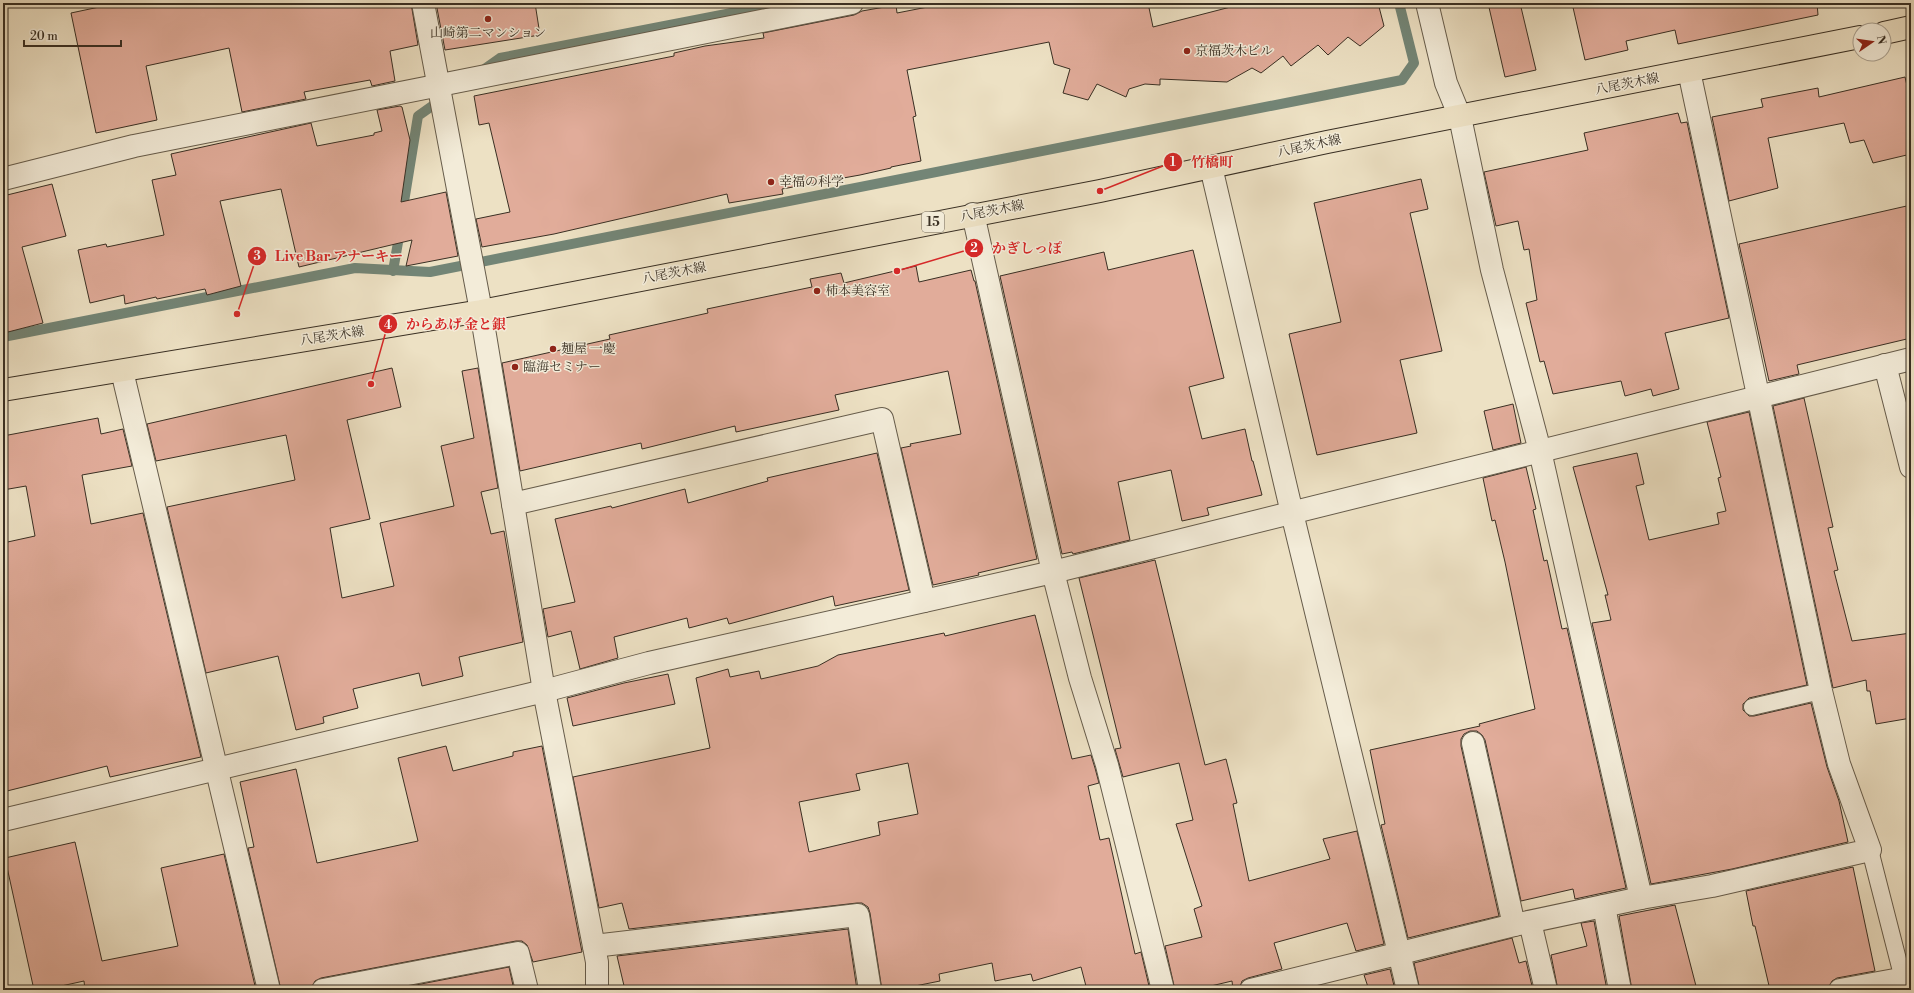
<svg xmlns="http://www.w3.org/2000/svg" width="1914" height="993" font-family="'Libre Bodoni','Noto Serif JP',serif">
	<style>
		.lines { fill: none; stroke-linecap: round; stroke-linejoin: round }
		.stream { stroke: #738576; stroke-width: 10 }
		.building { fill: #e1ac9a; stroke: #392f23; fill-rule: evenodd }
		.lane-casing { stroke: #665c4b; stroke-width: 18 }
		.street-casing { stroke: #665c4b; stroke-width: 24 }
		.primary-casing { stroke: #392f23; stroke-width: 24 }
		.lane { stroke: #f3ecd9; stroke-width: 16 }
		.street { stroke: #f3ecd9; stroke-width: 22 }
		.primary { stroke: #ede1c4; stroke-width: 22 }
		.poi-dot { fill: #8f2418; stroke: #f3ecd9; stroke-width: 1.5 }
		.labels { text-anchor: middle; dominant-baseline: central; stroke-width: 3; stroke-linejoin: round; paint-order: stroke }
		.shield { fill: #f3ecd9; stroke: #71685a; stroke-width: 1 }
		.shield-label { font-size: 12px; font-weight: bold; fill: #392f23 }
		.poi-label { font-size: 13px; fill: #392f23; stroke: #f3ecd9; text-anchor: start }
		.street-label { font-size: 13px; fill: #392f23; stroke: #f3ecd9 }
		.leader { fill: none; stroke: #d62828; stroke-width: 1.5 }
		.callout-dot { fill: #d62828; stroke: #f3ecd9; stroke-width: 1.5 }
		.mark-label { font-size: 12px; text-anchor: middle; font-weight: bold; fill: #fff }
		.callout-label { font-size: 14px; text-anchor: middle; font-weight: bold; fill: #d62828; stroke: #f3ecd9; stroke-width: 3; stroke-linejoin: round; paint-order: stroke }
	</style>
	<rect width="100%" height="100%" fill="#ede1c4"/>
	<filter id="stains"><feTurbulence type="fractalNoise" baseFrequency=".005" numOctaves="4"/><feColorMatrix values="0 0 0 0 .2 0 0 0 0 .09 0 0 0 0 .02 0 0 0 .5 -.17"/></filter>
	<radialGradient id="worn" r=".72"><stop offset=".6" stop-color="#630" stop-opacity="0"/><stop offset="1" stop-color="#630" stop-opacity=".3"/></radialGradient>
	<g class="lines">
		<g class="stream">
			<path d="M483 70 500 58 783 3"/>
			<path d="M402 214 418 116 442 99"/>
			<path d="M393 271 400 231"/>
			<path d="M3 337 355 268 430 272 1402 80 1414 63 1399 3"/>
		</g>
	</g>
	<g class="building">
		<path d="M118 3H411L418 45 390 51 395 81 372 86 370 80 304 92 306 99 242 112 229 48 146 66 157 120 96 133 71 13Z"/>
		<path d="M436 3H535L540 35 445 50Z"/>
		<path d="M948 3H1148L1153 27 1246 3H1378L1384 26 1360 46 1348 37 1328 55 1318 45 1291 66 1283 56 1261 73 1252 68 1227 82 1160 79V85L1145 84 1129 89 1126 97 1097 84 1088 100 1063 93 1070 69 1054 64 1049 42 907 70 916 116 913 117 921 161 891 167V168L860 175 782 189 783 194 729 203 727 194 554 234 482 247 476 219 510 212 489 123 479 125 474 96 674 56V53L705 46 764 38 763 33 854 15 862 11 896 5 897 13Z"/>
		<path d="M1488 3H1520L1536 70 1505 77Z"/>
		<path d="M1572 3H1817L1818 15 1678 44 1675 30 1626 41 1628 50 1585 60Z"/>
		<path d="M1905 77 1911 103V154L1873 163 1864 140 1850 143 1844 123 1768 138 1778 188 1729 201 1712 117 1763 107 1761 99 1818 88 1819 97Z"/>
		<path d="M400 106 402 107 410 140 401 202 446 192 458 256 406 266 412 240 299 267 281 189 220 201 241 286 207 295 205 289 157 299 156 297 125 304 124 295 90 303 78 250 106 244 107 247 164 235 152 180 176 175 171 154 311 123 317 146 374 135V133L382 131 377 110Z"/>
		<path d="M1678 113 1681 123 1687 122 1729 318 1665 333 1679 389 1653 396 1651 389 1625 396 1621 381 1553 394 1544 361 1540 362 1526 303 1537 300 1529 249 1524 250 1518 221 1496 226 1484 172 1588 150 1584 133Z"/>
		<path d="M1421 179 1428 209 1410 213 1442 351 1400 360 1417 433 1317 455 1289 334 1341 322 1314 203Z"/>
		<path d="M52 184 66 236 22 247 43 323 8 332 3 315V196Z"/>
		<path d="M1911 205V338L1797 365 1799 374 1769 381 1739 244Z"/>
		<path d="M1193 250 1224 378 1189 387 1202 439 1245 429 1252 461H1253L1262 495 1207 508 1209 515 1182 521 1171 470 1118 482 1130 540 1073 554 1072 552 1062 554 1000 276 1104 252 1108 270Z"/>
		<path d="M916 266 919 282 971 270 974 281H975L1037 559 978 573 979 575 933 585 901 448 911 446 910 444 961 434 948 371 835 395 839 410 736 432 735 426 642 449 641 443 520 471 502 363 610 339 609 335 708 313 707 309 812 287 810 279 841 273 844 283Z"/>
		<path d="M392 368 401 407 347 420 370 519 330 528 342 598 394 586 380 523 454 506 441 446 474 438 462 371 478 368 498 488 481 492 491 534 504 531 523 642 459 657 463 676 422 686 419 673 353 689 358 708 323 717 324 723 296 730 278 656 206 673 167 507 295 480 286 435 156 461 147 424Z"/>
		<path d="M1804 398 1833 527 1828 528 1838 570 1834 571 1852 641 1911 633V718L1876 724 1870 691H1867L1866 680 1833 688 1773 406Z"/>
		<path d="M1513 404 1521 443 1493 450 1484 411Z"/>
		<path d="M1749 412 1807 685 1749 698 1743 704V710L1749 716H1754L1811 703 1827 767 1839 801 1848 842 1732 869 1651 884 1592 623 1611 620 1605 595H1608L1573 467 1637 453 1644 484 1636 486 1649 540 1719 524 1717 513 1726 511 1718 478 1721 477 1707 422Z"/>
		<path d="M98 418 101 434 123 429 132 466 82 475 91 524 143 513 201 757 110 777 107 766 3 792V543L35 536 26 486 3 490V436Z"/>
		<path d="M877 453 909 590 835 606 833 596 729 624 727 618 689 628 687 618 614 637 618 658 580 669 571 631 548 637 543 609 575 602 555 519 611 506 612 508 685 489 688 503 768 481 767 478Z"/>
		<path d="M1526 467 1536 509 1533 510 1544 561 1547 560 1562 629 1567 628 1626 888 1575 899 1573 889 1521 901 1485 740 1482 735 1477 731H1470L1464 734 1461 739V746L1499 916 1408 938 1381 825 1385 824 1370 750 1480 726 1479 724 1535 709 1505 562 1495 520 1492 521 1483 478Z"/>
		<path d="M1155 560 1205 765 1226 759 1237 803 1233 804 1249 881 1330 859 1323 839 1357 831 1384 944 1356 951 1347 923 1274 943 1282 969 1248 978 1242 981 1239 990H1233L1232 981 1194 990H1175L1165 946 1202 937 1194 909 1202 906 1176 824 1193 820 1179 763 1123 777 1115 749 1121 748 1079 578Z"/>
		<path d="M1035 615 1072 759 1091 755 1095 768 1099 783 1088 786 1100 840 1109 838 1135 954 1141 952 1149 986 1132 990H1087L1081 967 1033 981 1031 974 995 981 992 963 939 974 940 981 895 990H882L870 913 868 907 862 903H857L629 929 622 903 599 908 573 777 710 748 696 678 728 669 730 677 759 671 761 679 818 666 838 655 944 633 945 636ZM908 763 918 814 878 822 880 835 809 852 799 802 860 790 856 774Z"/>
		<path d="M668 674 675 704 573 726 567 698 624 683Z"/>
		<path d="M446 746 453 771 513 756V752L542 746 582 952 533 962 527 945 522 941H516L321 978 315 981 311 990H281L248 848 254 847 240 782 296 769 317 863 418 841 398 758Z"/>
		<path d="M75 842 102 961 178 946 161 868 224 854 256 990H85L84 981 43 990H34L5 858Z"/>
		<path d="M1853 867 1875 971 1837 978 1832 981 1828 990H1770L1755 926H1753L1746 891Z"/>
		<path d="M1675 905 1696 986 1679 990H1632L1619 916Z"/>
		<path d="M1594 921 1607 990H1558L1551 955 1587 946 1581 923Z"/>
		<path d="M848 929 857 990H625L617 956Z"/>
		<path d="M1512 938 1519 963 1526 961 1533 990H1420L1414 963Z"/>
		<path d="M509 967 514 990H390Z"/>
		<path d="M1390 969 1395 990H1369L1364 975Z"/>
	</g>
	<g class="lines">
		<defs>
			<g id="lane">
				<path d="M1752 707 1821 691"/>
				<path d="M1870 850 1903 979"/>
			</g>
			<g id="street">
				<path d="M423 3 481 311 544 691 597 962V990"/>
				<path d="M1427 3 1446 83 1460 117 1492 270 1540 451 1641 898"/>
				<path d="M1211 167 1292 513 1408 990"/>
				<path d="M3 179 134 146 852 3"/>
				<path d="M973 214 1053 572 1080 678 1107 765 1163 990"/>
				<path d="M1885 365 1911 467"/>
				<path d="M122 371 269 990"/>
				<path d="M513 504 882 419 924 601"/>
				<path d="M1473 743 1514 925"/>
				<path d="M3 820 544 691 649 663 1053 572 1911 359"/>
				<path d="M1604 906 1620 990"/>
				<path d="M1530 922 1546 990"/>
				<path d="M594 946 858 915 870 990"/>
				<path d="M323 990 518 953 527 990"/>
				<path d="M1251 990 1514 925 1641 898 1712 886 1870 850 1839 764 1821 691 1689 71"/>
				<path d="M1840 990 1911 977"/>
			</g>
			<g id="primary">
				<path d="M1884 33 1911 27"/>
				<path d="M3 390 481 311 1100 191 1327 142 1860 37"/>
			</g>
		</defs>
		<use href="#lane" class="lane-casing"/>
		<use href="#street" class="street-casing"/>
		<use href="#primary" class="primary-casing"/>
		<use href="#lane" class="lane"/>
		<use href="#street" class="street"/>
		<use href="#primary" class="primary"/>
	</g>
	<g class="poi-dot">
		<circle cx="488" cy="19" r="4"/>
		<circle cx="1187" cy="51" r="4"/>
		<circle cx="771" cy="182" r="4"/>
		<circle cx="817" cy="291" r="4"/>
		<circle cx="553" cy="349" r="4"/>
		<circle cx="515" cy="367" r="4"/>
	</g>
	<g class="labels">
		<rect class="shield" x="922" y="212" width="22" height="20" rx="3"/>
		<g class="shield-label">
			<text x="933" y="222">15</text>
		</g>
		<g class="poi-label">
			<text x="488" y="33" text-anchor="middle">山崎第二マンション</text>
			<text x="1195" y="51">京福茨木ビル</text>
			<text x="779" y="182">幸福の科学</text>
			<text x="825" y="291">柿本美容室</text>
			<text x="561" y="349">麺屋 一慶</text>
			<text x="523" y="367">臨海セミナー</text>
		</g>
		<g class="street-label">
			<text transform="translate(1627 84) rotate(-11)">八尾茨木線</text>
			<text transform="translate(1309 146) rotate(-12)">八尾茨木線</text>
			<text transform="translate(992 211) rotate(-11)">八尾茨木線</text>
			<text transform="translate(674 273) rotate(-11)">八尾茨木線</text>
			<text transform="translate(332 336) rotate(-9)">八尾茨木線</text>
		</g>
	</g>
	<path class="leader" d="M1100 191L1173 162M897 271L974 248M237 314L257 256M371 384L388 324"/>
	<g class="callout-dot">
		<circle cx="1100" cy="191" r="4"/>
		<circle cx="897" cy="271" r="4"/>
		<circle cx="237" cy="314" r="4"/>
		<circle cx="371" cy="384" r="4"/>
		<circle cx="1173" cy="162" r="10"/>
		<circle cx="974" cy="248" r="10"/>
		<circle cx="257" cy="256" r="10"/>
		<circle cx="388" cy="324" r="10"/>
	</g>
	<g class="mark-label">
		<text x="1173" y="166">1</text>
		<text x="974" y="252">2</text>
		<text x="257" y="260">3</text>
		<text x="388" y="329">4</text>
	</g>
	<g class="callout-label">
		<text x="1212" y="167">竹橋町</text>
		<text x="1027" y="253">かぎしっぽ</text>
		<text x="339" y="261">Live Bar アナーキー</text>
		<text x="456" y="329">からあげ 金と銀</text>
	</g>
	<rect width="1914" height="993" fill="none" stroke="#ede1c4" stroke-width="16"/>
	<rect x="4" y="4" width="1906" height="985" fill="none" stroke="#392f23" stroke-width="2"/>
	<rect x="8" y="8" width="1898" height="977" fill="none" stroke="#392f23"/>
	<g transform="translate(1872 42) rotate(77)"><circle r="19" fill="#f3ecd9" stroke="#a9a090"/>
	<path d="M0-3L7 15L0 10L-7 15Z" fill="#8f2418"/>
	<text y="-6" font-size="11" font-weight="bold" text-anchor="middle" fill="#392f23">N</text>
	</g>
	<path d="M24 40v6h97v-6" fill="none" stroke="#392f23" stroke-width="2"/>
	<text x="30" y="40" font-size="12" fill="#392f23" stroke="#f3ecd9" stroke-width="3" paint-order="stroke">20 m</text>
	<rect width="100%" height="100%" filter="url(#stains)"/>
	<rect width="100%" height="100%" fill="url(#worn)"/>
</svg>
